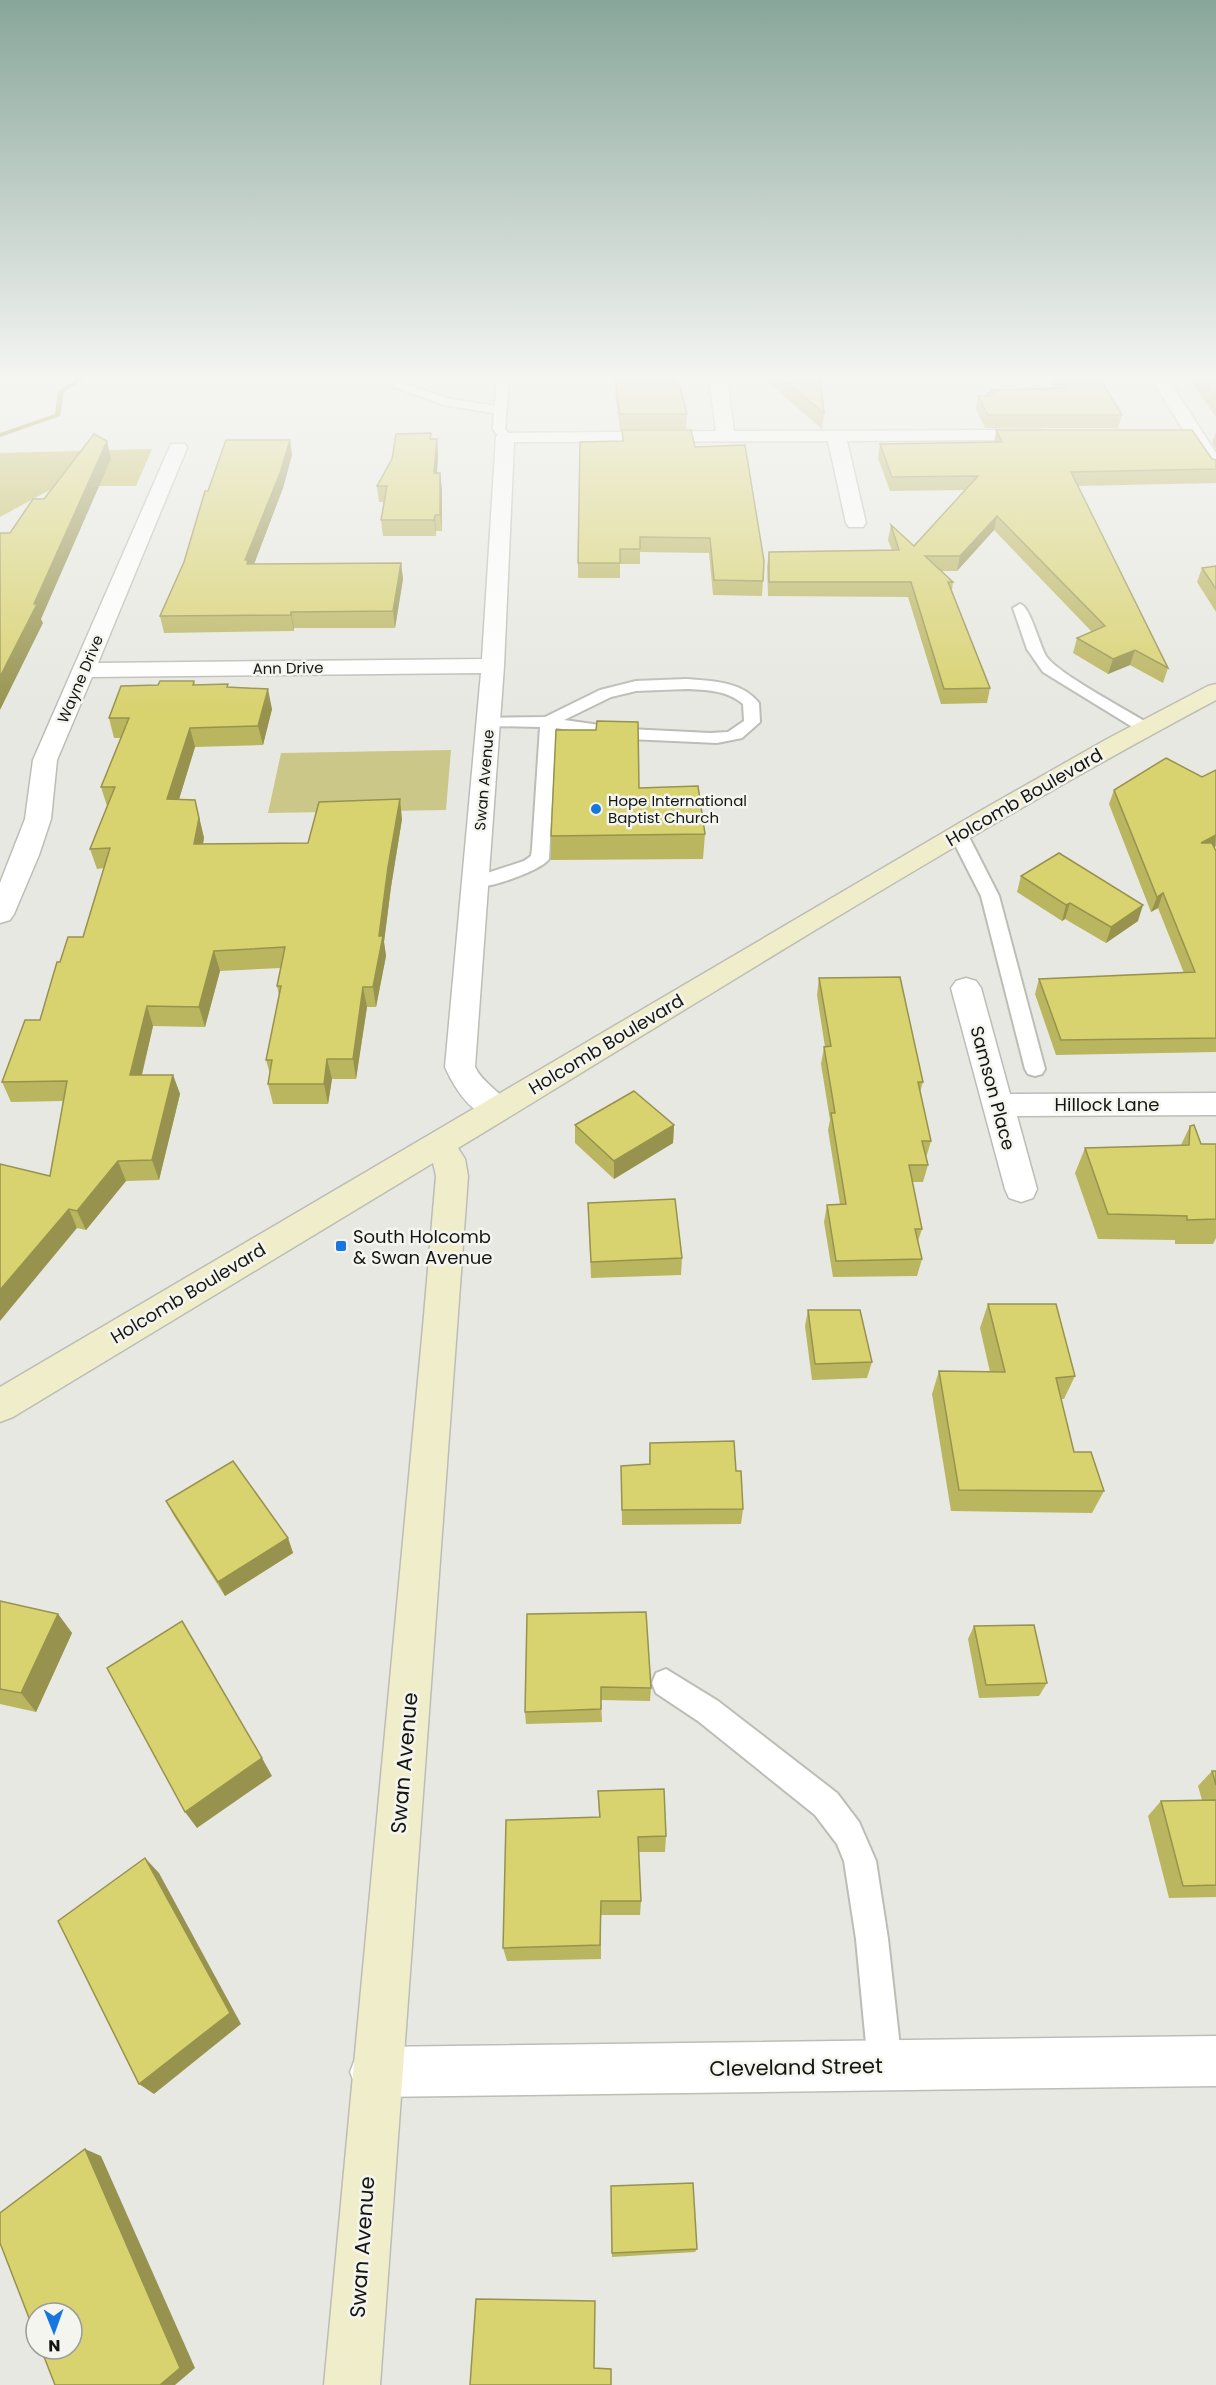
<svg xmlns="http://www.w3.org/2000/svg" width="1216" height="2385" font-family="Poppins,sans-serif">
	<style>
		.green { fill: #cac788 }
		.forest { fill: #c1bb58 }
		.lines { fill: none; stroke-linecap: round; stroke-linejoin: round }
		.stream { fill: #989128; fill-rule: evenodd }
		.lane-casing { stroke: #bdbdb7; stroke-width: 4 }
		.street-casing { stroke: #bdbdb7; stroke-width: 3 }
		.secondary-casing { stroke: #bdbdb7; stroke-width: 3 }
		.lane { fill: #fff; fill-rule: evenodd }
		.street { fill: #fff; fill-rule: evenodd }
		.secondary { fill: #f0eeca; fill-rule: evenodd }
		.wall { fill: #bab55f }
		.shaded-wall { fill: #97934e }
		.building { fill: #d8d26f; stroke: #97934e; stroke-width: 1.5 }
		.poi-dot { fill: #1776df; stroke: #f5f5ef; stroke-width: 2 }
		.labels { text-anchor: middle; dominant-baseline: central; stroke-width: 5; stroke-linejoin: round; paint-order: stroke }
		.far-street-label { font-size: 15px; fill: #151513; stroke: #f5f5ef }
		.far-poi-label { font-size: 15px; fill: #151513; stroke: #f5f5ef; text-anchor: start }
		.street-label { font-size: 18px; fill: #151513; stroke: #f5f5ef }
		.poi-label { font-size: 18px; fill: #151513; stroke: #f5f5ef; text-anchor: start }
		.near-street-label { font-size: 21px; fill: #151513; stroke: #f5f5ef }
	</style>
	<rect width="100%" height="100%" fill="#e8e8e2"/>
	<path class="green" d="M451 750 446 810 268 813 281 753Z"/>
	<path class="forest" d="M152 449 136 486H57L0 517V453Z"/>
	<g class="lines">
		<path class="stream" d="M80 377H87L64 392 60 416 0 437V433L55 414 58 391Z"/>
		<defs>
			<g id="lane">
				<path d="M497 377H509L505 429 511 437 505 441 501 440 493 429 494 413 444 405 392 386 398 382 450 399 495 406Z"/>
				<path d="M1020 604C1030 606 1039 644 1046 656 1058 674 1129 711 1151 725L1153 728 1151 731H1139L1043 672 1027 649 1013 608Z"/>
				<path d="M686 679C711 681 742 681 759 703L760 722 742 738 717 743 629 739 556 728 549 859C541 871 483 891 469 887L467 883 469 879 524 861 531 856 532 849 540 727 489 726 481 721 483 718 545 717 600 690 636 681ZM686 689C707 690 727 690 743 704L744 721 728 732 710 733 629 729 564 720 611 697 636 691Z"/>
				<path d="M959 830 965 831 968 835 999 896 1045 1069 1042 1074 1035 1076 1028 1074 1025 1069 981 896 950 835 953 831Z"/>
				<path d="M666 1669 718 1701 837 1793 859 1822 876 1861 888 1939 902 2065 897 2077 885 2082 873 2077 868 2065 856 1939 844 1861 837 1844 815 1815 698 1721 656 1693 652 1683 656 1673Z"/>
			</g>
			<g id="street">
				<path d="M704 377H721L728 386 734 431 1039 430 1045 431 1048 435 1045 439 1039 440 847 441 866 523 863 527H849L846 523 828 441 514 442 504 666 475 1067C483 1084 502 1092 512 1109L507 1117C478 1126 455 1090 445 1067L481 673 92 677 57 760 51 819 39 855 14 914 10 920 0 923V883L25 819 33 760 171 444H185L187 448 98 663 482 659 496 437 499 433 716 431 710 386Z"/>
				<path d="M1150 377H1167L1216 453V474L1209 472 1207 468Z"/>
				<path d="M966 978 976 981 981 988 1010 1094 1216 1093V1115L1017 1116 1037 1189 1033 1198 1021 1202 1009 1198 1005 1189 951 988 956 981Z"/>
				<path d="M1216 2036V2086L375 2097 357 2090 350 2072 357 2054 375 2047Z"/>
			</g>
			<path id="secondary" d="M1216 684V700C957 838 709 996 458 1148L465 1159 468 1176 380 2385H324L423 1327 436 1176 433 1163 13 1417 0 1422V1387L968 818 1107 739 1208 686Z"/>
		</defs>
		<use href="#lane" class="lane-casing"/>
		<use href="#street" class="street-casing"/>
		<use href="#secondary" class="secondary-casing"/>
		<use href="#lane" class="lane"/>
		<use href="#street" class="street"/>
		<use href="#secondary" class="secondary"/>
	</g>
	<g class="wall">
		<path d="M608 377H671L687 414 686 429 620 430 614 383Z"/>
		<path d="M762 377H820L824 413 822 429Z"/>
		<path d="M1054 377H1099L1122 415 1118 428H985L976 409 978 396H987L988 393H991V390L1055 389 1053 384Z"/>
		<path d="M1188 377H1216V417Z"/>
		<path d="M622 430 695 447 763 581 762 596 713 595 709 553 640 552V564H620V578H578V563L622 441Z"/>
		<path d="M996 430 1216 460V483L1078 486 1168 668 1163 683 1130 665 1108 674 1073 653 1077 638 1092 632 994 530 957 571H941L953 582 952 591 990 688 987 703 941 704 908 597 768 596 767 567 769 552 892 550 888 540 891 525 914 546 965 490 890 491 878 458 880 444 994 442Z"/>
		<path d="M1216 432V449L1212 443Z"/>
		<path d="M431 439 438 455 437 473 442 489V531H436V536H383L381 520 384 502H379L377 486Z"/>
		<path d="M290 440 292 455 283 488 254 564 401 563 403 579 395 628H294V631L164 633 160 616 184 562 208 491Z"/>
		<path d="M1216 566V612L1197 582 1202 568Z"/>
		<path d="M194 681 195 685 228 687 272 709 263 745 195 747 179 799 195 800 204 838 203 844 308 843 402 819 391 887 384 942 386 956 376 1007H367L356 1079H332L328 1104H273L268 1084 270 1074 266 1060 279 995 277 986 281 968 220 971 205 1027 153 1026 142 1075H173L180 1094 159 1180 126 1181 86 1230 77 1228 50 1176 63 1101 11 1102 2 1082 40 1020 60 962 83 937 104 868 97 869 90 849 107 806 101 787 121 738H114L109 718 158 685Z"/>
		<path d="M596 730 639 788 705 834 703 859 551 860V836Z"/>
		<path d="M1216 770V846L1214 848 1216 851V1052L1056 1055 1035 994 1039 979 1184 973 1158 908 1151 912 1109 804 1114 790 1202 777Z"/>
		<path d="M1021 876 1138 921 1106 943 1065 919 1062 921 1017 892Z"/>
		<path d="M819 978 923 1082 920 1092 931 1141 926 1158 928 1165 923 1182H912L922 1229 918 1241 922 1259 917 1276 833 1277 824 1222 827 1205 840 1204 828 1130 830 1120 821 1064 824 1047H825L817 995Z"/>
		<path d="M575 1125H674L673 1143 614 1179 575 1143Z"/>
		<path d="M1190 1126 1201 1144H1216V1238L1213 1244H1175V1240L1098 1239 1075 1173 1085 1148 1181 1145Z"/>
		<path d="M588 1203 682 1258 681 1275 591 1278Z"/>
		<path d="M988 1304 1075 1376 1064 1399H1061L1074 1452 1104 1491 1092 1513 951 1511 932 1394 939 1371 990 1372 980 1328Z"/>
		<path d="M808 1310 872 1362 867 1378 812 1380 805 1326Z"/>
		<path d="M650 1443 736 1471 743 1509 741 1524 622 1525 621 1466 649 1464Z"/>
		<path d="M166 1501 288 1538 293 1553 225 1596 174 1516Z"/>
		<path d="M0 1601 58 1614 72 1633 36 1712 0 1704Z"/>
		<path d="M527 1614 651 1688 650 1701 601 1700 602 1722 526 1724 525 1712Z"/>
		<path d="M974 1626 1047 1683 1039 1696 979 1698 968 1639Z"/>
		<path d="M1212 1771H1216V1897L1169 1898 1148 1816 1161 1801 1202 1800 1198 1786Z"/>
		<path d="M598 1791 666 1836 665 1852H639L641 1901 640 1915H601V1959L507 1961 503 1948 599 1817Z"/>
		<path d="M611 2186 697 2249 695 2252 612 2257Z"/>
	</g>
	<g class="shaded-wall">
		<path d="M437 439 438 455 436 489 434 473Z"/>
		<path d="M290 440 292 455 283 488 251 572 245 560Z"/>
		<path d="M107 441 111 459 41 619 43 623 0 710V677Z"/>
		<path d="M440 473 442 489V531L440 515Z"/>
		<path d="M435 515 436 531V536L434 520Z"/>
		<path d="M997 516 994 530 957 571 960 556Z"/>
		<path d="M401 563 403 579 395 628 393 611Z"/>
		<path d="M291 612 294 628V631L291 615Z"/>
		<path d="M1135 650 1130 665 1108 674 1113 659Z"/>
		<path d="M268 689 272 709 263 745 258 726Z"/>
		<path d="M190 728 195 747 173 819 167 799Z"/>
		<path d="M400 799 402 819 391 887 384 942 386 956 376 1007 373 987 388 867Z"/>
		<path d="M195 800 204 838 199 864 194 844Z"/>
		<path d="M1216 835 1215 848 1195 858 1201 843Z"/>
		<path d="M1163 893 1158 908 1151 912 1157 897Z"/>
		<path d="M1070 903 1065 919 1062 921 1066 905Z"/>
		<path d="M1143 905 1138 921 1106 943 1111 927Z"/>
		<path d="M214 951 220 971 205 1027 199 1007Z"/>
		<path d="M363 987 367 1007 356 1079 353 1059Z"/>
		<path d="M147 1006 153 1026 137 1095 130 1075Z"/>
		<path d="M327 1059 332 1079 328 1104 324 1084Z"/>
		<path d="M173 1075 180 1094 159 1180 152 1160Z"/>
		<path d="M674 1125 673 1143 614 1179V1161Z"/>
		<path d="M118 1161 126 1181 86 1230 77 1211Z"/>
		<path d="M69 1209 77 1228 0 1321V1290Z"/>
		<path d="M288 1538 293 1553 225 1596 218 1582Z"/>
		<path d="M58 1614 72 1633 36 1712 21 1693Z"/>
		<path d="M262 1758 272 1776 197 1828 185 1812Z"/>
		<path d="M145 1858 159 1873 241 2024 154 2094 139 2084Z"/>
		<path d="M85 2149 101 2156 195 2368 175 2385H160Z"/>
	</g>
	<g class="building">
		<path d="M615 377H671L680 387 687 414H620Z"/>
		<path d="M780 377H820L824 413Z"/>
		<path d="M1059 377H1099L1122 415H988L978 396H989L988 393H993L991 390 1065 388Z"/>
		<path d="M1201 377H1216V397Z"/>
		<path d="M622 430H691L695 447 745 445 764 561 763 581 714 580 710 538 640 537V549H620V563H578L580 442 623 441Z"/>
		<path d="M996 430H1192L1212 459 1216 460V469L1071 472 1168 668 1135 650 1113 659 1077 638 1105 626 997 516 960 556H925L953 582H948L990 688 944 689 911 582H769V552L899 550 891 525 914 546 978 476 892 477 880 444 1002 442Z"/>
		<path d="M431 433 430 439H437L434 473H440V515H435L434 520H381L387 486H377L392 459 396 434Z"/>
		<path d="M94 434 107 441 34 604H37L0 677V533H10L33 499H44Z"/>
		<path d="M226 440H290L280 473 245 560H248L247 564 401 563 393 611 291 612V615L160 616 184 562 205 491H208Z"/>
		<path d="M1216 566V589L1202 568Z"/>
		<path d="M160 681H194L193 685 228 684 227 687 268 689 258 726 190 728 167 799 195 800 199 818 194 844 308 843 319 802 400 799 388 867 379 936H383L373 987H363L353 1059H327L324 1084H268L272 1060H266L281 986H277L285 947 214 951 199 1007 147 1006 130 1075H173L152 1160 118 1161 77 1211 69 1209 0 1290V1164L50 1176 67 1081 2 1082 25 1020H40L57 962H60L68 937H83L110 848 90 849 115 787H101L129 718H109L121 686 158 685Z"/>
		<path d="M597 721 638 722 639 788 698 786 705 834 551 836 556 730H596Z"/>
		<path d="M1166 758 1202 777 1216 770V835L1201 843H1212L1216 851V1038L1061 1040 1039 979 1195 972 1163 893 1157 897 1114 790Z"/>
		<path d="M1059 853 1143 905 1111 927 1070 903 1066 905 1021 876Z"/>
		<path d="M900 977 923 1082H918L931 1141H922L928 1165H909L922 1229H915L922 1259 836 1261 827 1205 846 1204 831 1113H835L824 1047 831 1046 819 978Z"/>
		<path d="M634 1091 674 1125 614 1161 575 1125Z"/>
		<path d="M1194 1125 1201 1144H1216V1219L1187 1220V1216L1108 1214 1085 1148 1189 1145 1190 1126Z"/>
		<path d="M675 1199 682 1258 591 1262 588 1203Z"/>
		<path d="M988 1304H1056L1075 1376 1056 1378 1074 1452H1091L1104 1491 959 1490 939 1371 1005 1372Z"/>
		<path d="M808 1310H860L872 1362 815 1364Z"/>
		<path d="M734 1441 736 1471H741L743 1509 622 1510 621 1466 650 1464V1443Z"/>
		<path d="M233 1461 288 1538 218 1582 166 1501Z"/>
		<path d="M0 1601 58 1614 21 1693 0 1689Z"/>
		<path d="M646 1612 651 1688 601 1687V1709L525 1712 527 1614Z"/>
		<path d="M182 1621 262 1758 185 1812 107 1668Z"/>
		<path d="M1034 1625 1047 1683 986 1685 974 1626Z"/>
		<path d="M1212 1771H1216V1785Z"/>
		<path d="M664 1789 666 1836 638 1837 641 1901H601L600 1945 503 1948 506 1820 600 1817 598 1791Z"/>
		<path d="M1216 1800V1885L1183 1886 1161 1801Z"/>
		<path d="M145 1858 230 2013 139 2084 58 1921Z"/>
		<path d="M85 2149 180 2368 160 2385H55L41 2349H72V2313H36V2336L0 2243V2213Z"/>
		<path d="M693 2183 697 2249 612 2253 611 2186Z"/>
		<path d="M476 2299 595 2301 594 2368 611 2369V2385H470Z"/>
	</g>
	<linearGradient id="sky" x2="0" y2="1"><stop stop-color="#88a69b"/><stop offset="0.53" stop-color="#f5f5f2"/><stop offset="1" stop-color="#f5f5f2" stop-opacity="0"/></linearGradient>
	<rect width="1216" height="711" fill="url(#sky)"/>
	<g class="poi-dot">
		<circle cx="596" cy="809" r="6"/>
		<rect x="335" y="1240" width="12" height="12" rx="3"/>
	</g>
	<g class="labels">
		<g class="far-street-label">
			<text transform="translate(288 668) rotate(-1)">Ann Drive</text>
			<text transform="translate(80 679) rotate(-67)">Wayne Drive</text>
			<text transform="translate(484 780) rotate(-85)">Swan Avenue</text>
		</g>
		<g class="far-poi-label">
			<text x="608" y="800">Hope International<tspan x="608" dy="17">Baptist Church</tspan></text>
		</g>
		<g class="street-label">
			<text transform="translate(1024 797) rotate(-30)">Holcomb Boulevard</text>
			<text transform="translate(606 1044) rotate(-31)">Holcomb Boulevard</text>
			<text transform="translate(993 1088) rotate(75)">Samson Place</text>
			<text x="1107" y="1104">Hillock Lane</text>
			<text transform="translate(188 1293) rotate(-31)">Holcomb Boulevard</text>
		</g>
		<g class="poi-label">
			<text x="353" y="1236">South Holcomb<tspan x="353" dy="21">&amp; Swan Avenue</tspan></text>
		</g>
		<g class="near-street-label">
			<text transform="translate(404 1763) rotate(-85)">Swan Avenue</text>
			<text transform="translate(796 2067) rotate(-1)">Cleveland Street</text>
			<text transform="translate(362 2247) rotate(-86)">Swan Avenue</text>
		</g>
	</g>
	<g transform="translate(54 2331) rotate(179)"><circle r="28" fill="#f5f5ef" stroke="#9b9b97" stroke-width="1.5"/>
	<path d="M0-4.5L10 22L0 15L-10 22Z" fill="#1776df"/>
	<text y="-9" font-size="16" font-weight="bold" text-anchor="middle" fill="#151513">N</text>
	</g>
</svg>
